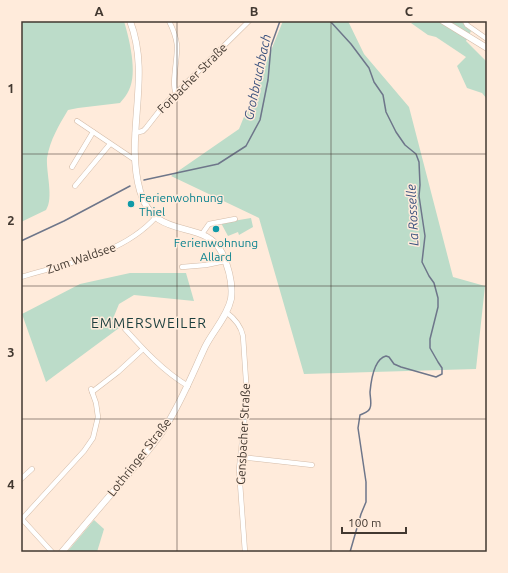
<svg xmlns="http://www.w3.org/2000/svg" width="508" height="573" font-family="Ubuntu,sans-serif">
	<style>
		.green { fill: #bcdcc9 }
		.lines { fill: none; stroke-linecap: round; stroke-linejoin: round }
		.stream { stroke: #6e768a; stroke-width: 1.5 }
		.minor-casing { stroke: #d4bca9; stroke-width: 5.5 }
		.major-casing { stroke: #d4bca9; stroke-width: 7 }
		.minor { stroke: #fff; stroke-width: 4.5 }
		.major { stroke: #fff; stroke-width: 6 }
		.grid { fill: none; stroke: #423830; stroke-width: 1; stroke-opacity: 0.55 }
		.culture-dot { fill: #0f9aa8; stroke: #ffebdb; stroke-width: 1.5 }
		.labels { text-anchor: middle; dominant-baseline: central; stroke-width: 3; stroke-linejoin: round; paint-order: stroke }
		.street-label { font-size: 12px; fill: #423830; stroke: #ffebdb }
		.culture-label { font-size: 12px; fill: #0d838f; stroke: #ffebdb; text-anchor: start }
		.water-label { font-size: 13px; font-style: italic; fill: #3b527e; stroke: #ffebdb }
		.quarter-label { font-size: 14px; letter-spacing: 1px; fill: #1b3e3d; stroke: #ffebdb }
		.neatline { fill: none; stroke: #423830; stroke-width: 1.5 }
		.grid-label { font-size: 13px; text-anchor: middle; font-weight: bold; fill: #423830 }
	</style>
	<rect width="100%" height="100%" fill="#ffebdb"/>
	<g class="green">
		<path d="M21 21H124C129 38 138 73 129 90 127 95 123 99 120 103L78 108 68 110C59 125 50 140 47 158 46 173 54 198 46 210L21 222Z"/>
		<path d="M283 21H348L364 54 409 107 453 277 485 286 476 369 304 374 259 218 171 176 239 129Z"/>
		<path d="M418 21H461L471 31 466 41 487 62V99L482 93 467 88 457 66 466 57 436 37 428 35 411 23Z"/>
		<path d="M251 218 253 227 239 235 238 232 228 236 221 223Z"/>
		<path d="M130 273H186L194 301 134 295 119 304 112 321 119 328 46 382 22 314 80 284Z"/>
		<path d="M94 520 104 529 97 552H67Z"/>
	</g>
	<g class="lines">
		<g class="stream">
			<path d="M330 21 351 44 369 68 374 82 383 95 386 112 396 132 405 145 416 154 419 162 420 185 419 196 425 236 422 262 429 276 434 283 438 298V307L430 339V348L438 362 442 368V374L436 377 401 367 394 364 389 357 386 356C374 359 371 381 370 392 370 397 372 404 370 408 369 412 364 413 360 415L358 428 366 482V502L361 514 350 552"/>
			<path d="M144 180 218 164 246 146 260 120 268 80 271 46 280 21"/>
			<path d="M21 241 64 221 130 186"/>
		</g>
		<defs>
			<g id="minor">
				<path d="M169 21C173 29 176 37 177 45 178 57 171 85 176 93"/>
				<path d="M465 21 467 25 487 39"/>
				<path d="M77 121 135 160"/>
				<path d="M135 133 143 131 146 128 164 105 249 21"/>
				<path d="M72 167 93 132"/>
				<path d="M75 186 110 144"/>
				<path d="M202 234 209 224 235 219"/>
				<path d="M182 267 206 265 225 261"/>
				<path d="M21 277C67 263 122 255 156 217"/>
				<path d="M226 312C234 318 241 326 243 336L247 396 239 469 245 552"/>
				<path d="M125 329C144 350 163 371 188 386"/>
				<path d="M92 392 118 372 143 349"/>
				<path d="M240 457 312 465"/>
				<path d="M21 479 32 469"/>
				<path d="M21 518 52 552"/>
				<path d="M22 519 84 451 93 438 98 417 96 403 91 389"/>
			</g>
			<g id="major">
				<path d="M443 21 487 48"/>
				<path d="M62 552C83 527 104 502 126 477 139 461 153 446 164 429 181 403 192 375 205 347 213 331 227 317 231 299 233 284 228 266 222 253 205 217 154 243 140 191 124 134 152 78 130 21"/>
			</g>
		</defs>
		<use href="#minor" class="minor-casing"/>
		<use href="#major" class="major-casing"/>
		<use href="#minor" class="minor"/>
		<use href="#major" class="major"/>
	</g>
	<path class="grid" d="M177 21V552M331 21V552M21 154H487M21 286H487M21 419H487"/>
	<g class="culture-dot">
		<circle cx="131" cy="204" r="4"/>
		<circle cx="216" cy="229" r="4"/>
	</g>
	<g class="labels">
		<g class="street-label">
			<text transform="translate(192 78) rotate(-45)">Forbacher Straße</text>
			<text transform="translate(81 258) rotate(-19)">Zum Waldsee</text>
			<text transform="translate(243 434) rotate(-87)">Gensbacher Straße</text>
			<text transform="translate(139 457) rotate(-52)">Lothringer Straße</text>
		</g>
		<g class="culture-label">
			<text x="139" y="197">Ferienwohnung<tspan x="139" dy="14">Thiel</tspan></text>
			<text x="216" y="242" text-anchor="middle">Ferienwohnung<tspan x="216" dy="14">Allard</tspan></text>
		</g>
		<g class="water-label">
			<text transform="translate(257 77) rotate(-78)">Grohbruchbach</text>
			<text transform="translate(412 215) rotate(-93)">La Rosselle</text>
		</g>
		<g class="quarter-label">
			<text x="149" y="323">EMMERSWEILER</text>
		</g>
	</g>
	<rect width="508" height="573" fill="none" stroke="#ffebdb" stroke-width="44"/>
	<path d="M342 527v6h64v-6" fill="none" stroke="#423830" stroke-width="2"/>
	<text x="348" y="527" font-size="12" fill="#423830" stroke="#ffebdb" stroke-width="3" paint-order="stroke">100 m</text>
	<rect x="22" y="22" width="464" height="529" class="neatline"/>
	<g class="grid-label">
		<text x="99" y="16">A</text>
		<text x="254" y="16">B</text>
		<text x="409" y="16">C</text>
		<text x="11" y="93">1</text>
		<text x="11" y="225">2</text>
		<text x="11" y="357">3</text>
		<text x="11" y="489">4</text>
	</g>
</svg>
